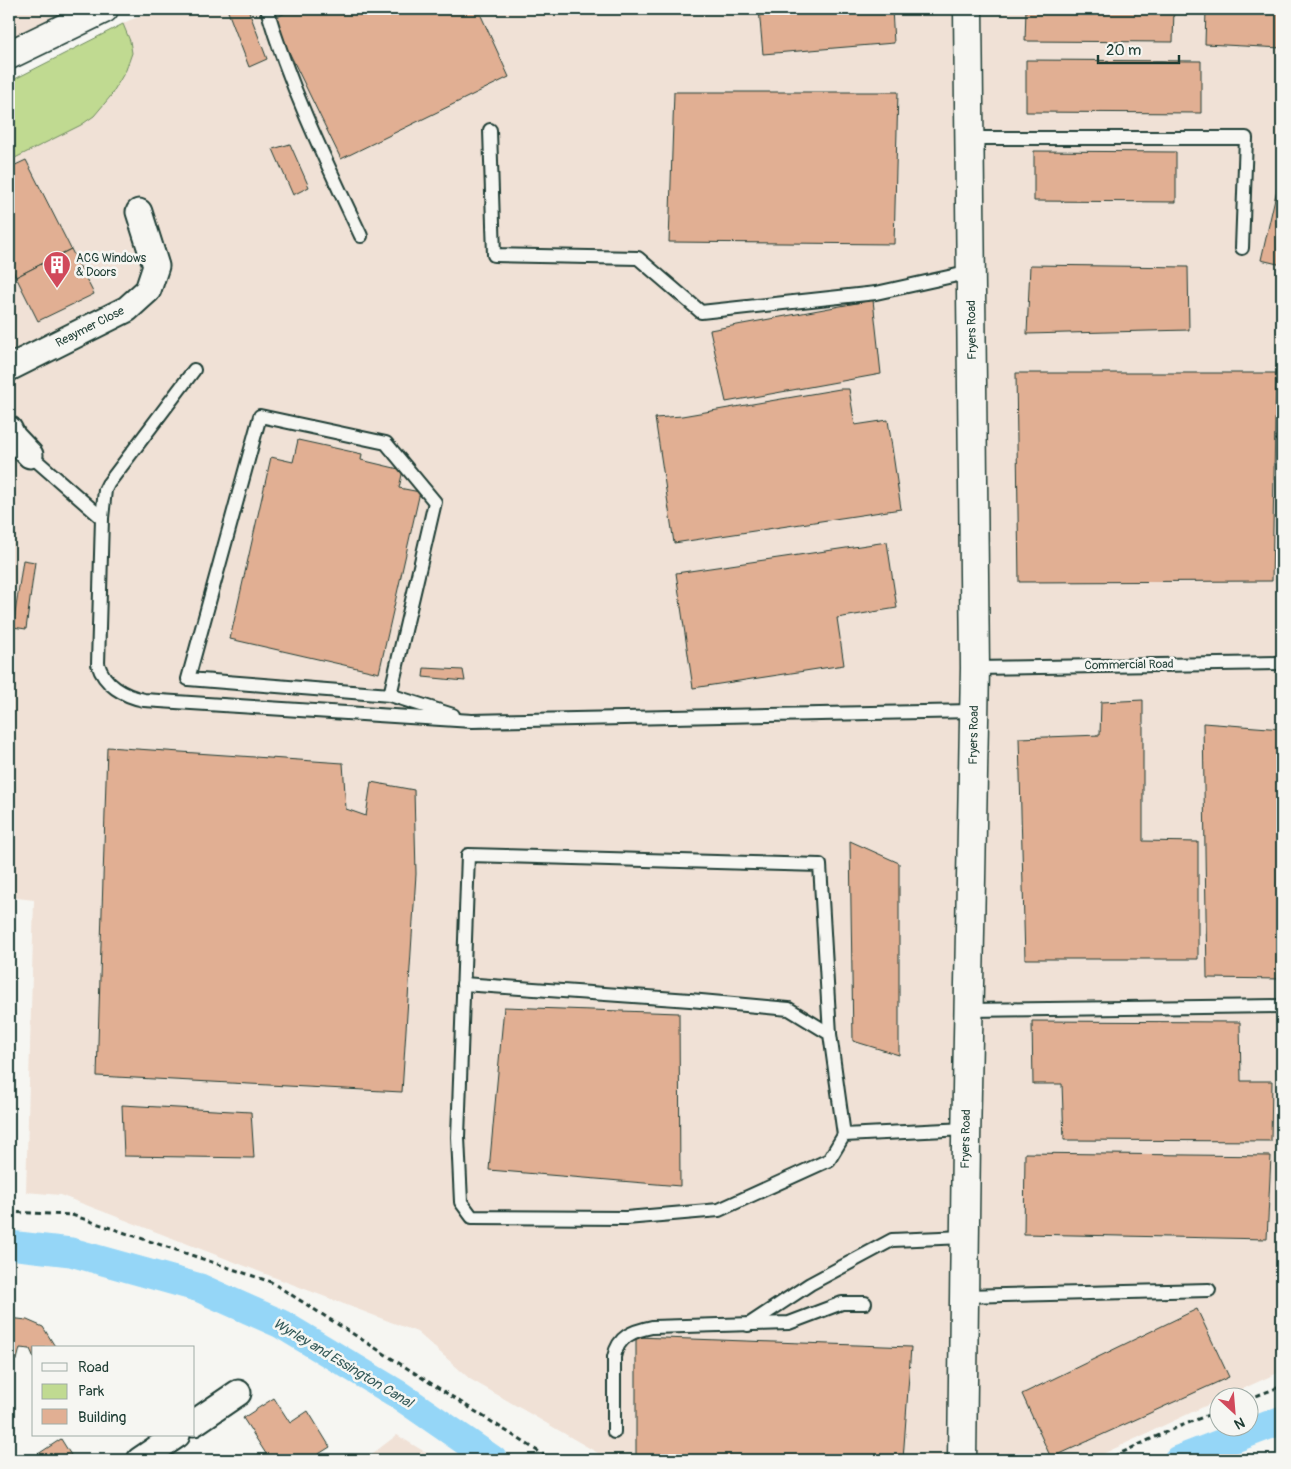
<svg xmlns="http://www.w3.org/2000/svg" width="1291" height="1469" font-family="Pangolin,sans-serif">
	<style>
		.built { fill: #f0e1d6 }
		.green { fill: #c0da91; stroke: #708c62 }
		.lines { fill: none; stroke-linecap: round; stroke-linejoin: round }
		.canal { stroke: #95d6f7; stroke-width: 29 }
		.building { fill: #e1af93; stroke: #1f3d34 }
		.service-casing { stroke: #1f3d34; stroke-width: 16 }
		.minor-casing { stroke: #1f3d34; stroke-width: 29 }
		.tertiary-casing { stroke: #1f3d34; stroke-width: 31 }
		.path { stroke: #1f3d34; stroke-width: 3; stroke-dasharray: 5 4; stroke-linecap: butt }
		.service { stroke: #f6f6f2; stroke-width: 12 }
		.minor { stroke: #f6f6f2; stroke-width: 25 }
		.tertiary { stroke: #f6f6f2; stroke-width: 28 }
		.labels { text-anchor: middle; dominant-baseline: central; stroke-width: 5; stroke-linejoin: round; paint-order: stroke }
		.poi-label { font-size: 12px; fill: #1f3d34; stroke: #f6f6f2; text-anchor: start }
		.street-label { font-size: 12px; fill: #1f3d34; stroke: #f6f6f2 }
		.water-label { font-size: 14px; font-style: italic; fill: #375c5b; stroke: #f6f6f2 }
	</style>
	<rect width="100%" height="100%" fill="#f6f6f2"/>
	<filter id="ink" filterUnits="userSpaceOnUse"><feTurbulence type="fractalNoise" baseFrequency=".02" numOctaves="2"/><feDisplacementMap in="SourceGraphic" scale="10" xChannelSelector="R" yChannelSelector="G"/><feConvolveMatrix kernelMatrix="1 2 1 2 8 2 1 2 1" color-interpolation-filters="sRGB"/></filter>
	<g filter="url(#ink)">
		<g class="built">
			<path d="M9 9H68L9 39Z"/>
			<path d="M161 9H1282V1371L1227 1396H1218V1400L1090 1460H610L470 1379 417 1332 60 1195 26 1192 34 900 9 897V82L130 20Z"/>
			<path d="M397 1435 438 1460H364Z"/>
		</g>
		<path class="green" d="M123 24 130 41 132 53 126 70 110 97 94 116 81 125 9 161V82Z"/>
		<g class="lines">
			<g class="canal">
				<path d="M9 1245 71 1252 200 1288 281 1324 399 1395 493 1460"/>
				<path d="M1178 1460 1282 1420"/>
			</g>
		</g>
		<g class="building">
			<path d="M227 9H248L267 59 249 67Z"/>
			<path d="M293 9H478L509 77 341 159 273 19Z"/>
			<path d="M759 9H892L894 43 763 54Z"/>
			<path d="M1026 9H1174L1173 42 1025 41Z"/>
			<path d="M1206 9H1282V48L1205 44Z"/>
			<path d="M1026 60 1201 61V113L1026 112Z"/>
			<path d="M674 92H898L894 244 669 242Z"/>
			<path d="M290 144 309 187 293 195 273 149Z"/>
			<path d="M1034 151 1176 152V202L1034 201Z"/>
			<path d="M26 160 71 249 16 277 9 263V168Z"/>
			<path d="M1282 167V265L1261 260Z"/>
			<path d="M71 249 94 294 38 321 16 277Z"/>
			<path d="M1030 265 1188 267 1189 330 1027 334Z"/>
			<path d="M873 300 881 374 726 402 710 330Z"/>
			<path d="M1016 373H1276L1272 581 1019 582Z"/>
			<path d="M840 389H849L855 425 888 420 901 509 674 543 655 418 682 416Z"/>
			<path d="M298 440 362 454 361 460 403 470 399 488 420 492 379 673 230 639 271 457 293 462Z"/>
			<path d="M887 542 897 608 837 618 844 665 693 688 676 573Z"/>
			<path d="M23 560 35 562 26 629 13 627Z"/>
			<path d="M424 668 463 670 465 681 423 677Z"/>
			<path d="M1143 700V841L1198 842V959H1025L1019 738 1100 735 1101 702Z"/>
			<path d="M1203 723 1282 729V979L1207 978Z"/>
			<path d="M107 747 343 763 346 809 366 816 371 782 414 790 416 874 402 1092 97 1076Z"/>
			<path d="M850 841 899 863V1055L853 1041Z"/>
			<path d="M504 1007 679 1013 680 1186 489 1170Z"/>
			<path d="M1032 1021 1240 1022 1241 1081H1272L1271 1141 1064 1140 1062 1084H1033Z"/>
			<path d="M122 1105 251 1112 254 1158 124 1156Z"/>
			<path d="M1025 1153 1271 1156 1267 1239 1024 1234Z"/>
			<path d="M1282 1213V1317H1280L1281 1214Z"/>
			<path d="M1197 1309 1229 1377 1051 1458 1022 1394Z"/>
			<path d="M9 1318 27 1320 43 1327 56 1348H34V1358L30 1349 20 1348 17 1360 9 1358Z"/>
			<path d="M636 1337 911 1347 903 1460H636Z"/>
			<path d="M274 1398 290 1423 308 1411 330 1447 309 1460H270L243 1418Z"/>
			<path d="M61 1439 74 1460H29Z"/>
		</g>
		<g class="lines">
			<defs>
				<g id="service">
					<path d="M267 9C290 88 326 162 361 236"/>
					<path d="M490 130 494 255 638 258 701 312 876 293 971 272"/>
					<path d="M969 138H1246L1242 248"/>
					<path d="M30 455 102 518 98 664C104 685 124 696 144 700L472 721 974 711"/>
					<path d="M102 518 105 490 108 484 194 370"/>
					<path d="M975 668 1282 663"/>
					<path d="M390 695 435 502 386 443 260 416 188 679 390 695 453 715"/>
					<path d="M463 984 690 1000 789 1009 830 1034 844 1135"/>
					<path d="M969 1010 1282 1006"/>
					<path d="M830 1034 820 865 468 855 458 1137 461 1202 472 1217 626 1218 719 1210 829 1160 844 1135 966 1129"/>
					<path d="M964 1296 1209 1290"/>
					<path d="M748 1325 810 1284 892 1240 965 1237"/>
					<path d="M614 1432V1357C618 1336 633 1331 652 1327L789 1323 842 1303H865"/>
				</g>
				<g id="minor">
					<path d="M9 368 127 309 148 290 156 266 139 212"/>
					<path d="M9 429 13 437 30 455"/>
					<path d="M194 1423 238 1393"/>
					<path d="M140 1460 177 1435"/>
				</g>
				<g id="tertiary">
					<path d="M9 55 104 9"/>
					<path d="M962 1460 966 1142 975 668 968 9"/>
				</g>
			</defs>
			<use href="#service" class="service-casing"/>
			<use href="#minor" class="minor-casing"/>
			<use href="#tertiary" class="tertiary-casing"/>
			<g class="path">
				<path d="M9 1212 72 1215 271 1282 552 1460"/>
				<path d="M1248 1399 1282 1386"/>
				<path d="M1106 1460 1166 1432 1218 1411"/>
			</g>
			<use href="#service" class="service"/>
			<use href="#minor" class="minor"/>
			<use href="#tertiary" class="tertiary"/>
		</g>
	</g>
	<defs>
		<symbol id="building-pin" viewBox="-11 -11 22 30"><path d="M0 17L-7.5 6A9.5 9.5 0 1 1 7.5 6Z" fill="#d1495b" stroke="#f6f6f2"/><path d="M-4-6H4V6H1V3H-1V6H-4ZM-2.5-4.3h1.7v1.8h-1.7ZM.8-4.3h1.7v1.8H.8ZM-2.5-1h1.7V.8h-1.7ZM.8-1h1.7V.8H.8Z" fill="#fff"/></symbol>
	</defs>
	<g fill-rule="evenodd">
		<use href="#building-pin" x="41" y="249" width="32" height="43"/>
	</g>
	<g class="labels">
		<g class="poi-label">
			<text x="76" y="258">ACG Windows<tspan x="76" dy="14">&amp; Doors</tspan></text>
		</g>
		<g class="street-label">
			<text transform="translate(90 327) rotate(-27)">Reaymer Close</text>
			<text transform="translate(972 330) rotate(-91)">Fryers Road</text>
			<text transform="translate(1129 665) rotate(-1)">Commercial Road</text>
			<text transform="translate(974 735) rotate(-89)">Fryers Road</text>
			<text transform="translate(966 1139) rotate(-89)">Fryers Road</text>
		</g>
		<g class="water-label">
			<text transform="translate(343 1363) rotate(31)">Wyrley and Essington Canal</text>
		</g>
	</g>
	<rect width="1291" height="1469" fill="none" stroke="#f6f6f2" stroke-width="30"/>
	<rect x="15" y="15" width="1261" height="1439" fill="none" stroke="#1f3d34" stroke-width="2" filter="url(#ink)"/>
	<rect x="32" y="1346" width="162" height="90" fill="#f6f6f2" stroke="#a0aca6"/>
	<rect x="42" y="1363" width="25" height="8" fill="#f6f6f2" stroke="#a0aca6"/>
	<text x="78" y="1372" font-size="15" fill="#1f3d34">Road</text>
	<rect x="42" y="1384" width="25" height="15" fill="#c0da91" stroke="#a0aca6"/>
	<text x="78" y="1396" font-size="15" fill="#1f3d34">Park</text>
	<rect x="42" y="1409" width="25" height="15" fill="#e1af93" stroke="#a0aca6"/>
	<text x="78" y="1422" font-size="15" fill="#1f3d34">Building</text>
	<g transform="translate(1234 1412) rotate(154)"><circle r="24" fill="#f6f6f2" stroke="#a0aca6"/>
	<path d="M0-4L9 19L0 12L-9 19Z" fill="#d1495b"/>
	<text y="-8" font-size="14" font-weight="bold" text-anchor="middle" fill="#1f3d34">N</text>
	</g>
	<path d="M1098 55v8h81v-8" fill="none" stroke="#1f3d34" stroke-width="2.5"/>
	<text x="1106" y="55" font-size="15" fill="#1f3d34" stroke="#f6f6f2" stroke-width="4" paint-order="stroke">20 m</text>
</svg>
